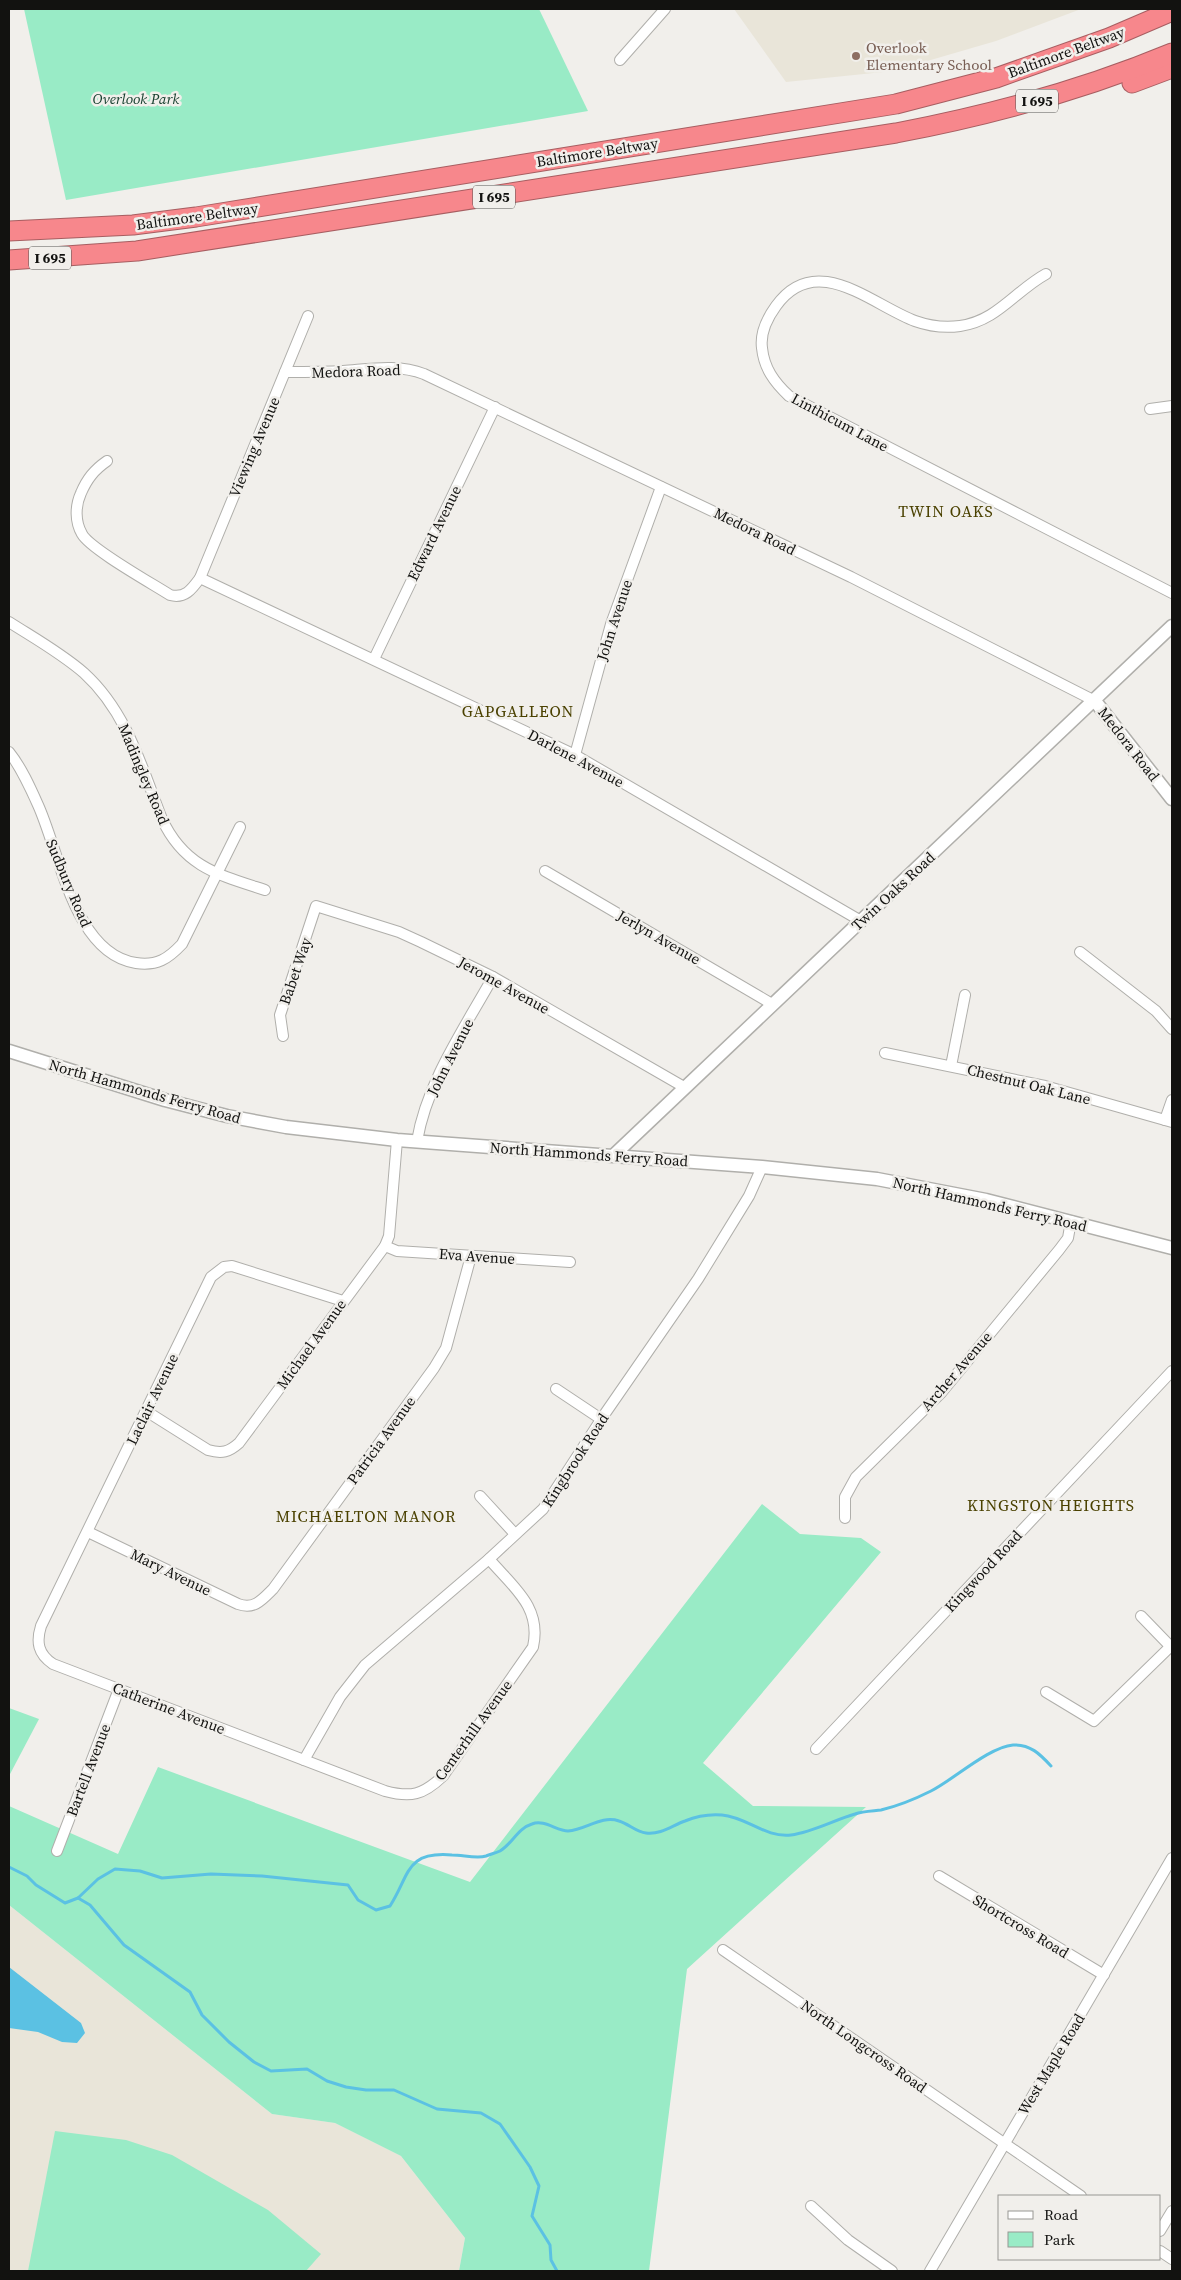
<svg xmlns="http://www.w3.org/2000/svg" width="1181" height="2280" font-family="'Source Serif 4',serif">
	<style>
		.built { fill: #e9e5d9 }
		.green { fill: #99ebc6 }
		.water { fill: #5bc1e3 }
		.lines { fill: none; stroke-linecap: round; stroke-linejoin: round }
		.stream { stroke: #5bc1e3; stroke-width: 3 }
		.minor-casing { stroke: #b0afab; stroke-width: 12 }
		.tertiary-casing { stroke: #b0afab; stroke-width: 15 }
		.motorway-casing { stroke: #a75e61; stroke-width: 21 }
		.minor { stroke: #fff; stroke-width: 10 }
		.tertiary { stroke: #fff; stroke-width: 12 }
		.motorway { stroke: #f7878c; stroke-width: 19 }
		.education-dot { fill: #8d6e63; stroke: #f1efeb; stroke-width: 2 }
		.labels { text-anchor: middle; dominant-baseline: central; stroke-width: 5; stroke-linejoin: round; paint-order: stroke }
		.shield { fill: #f1efeb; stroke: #555452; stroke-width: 1 }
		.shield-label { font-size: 14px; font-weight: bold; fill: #121210 }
		.education-label { font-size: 15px; fill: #785e54; stroke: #f1efeb; text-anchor: start }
		.street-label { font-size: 15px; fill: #121210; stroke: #f1efeb }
		.park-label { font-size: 15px; font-style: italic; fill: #184030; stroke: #f1efeb }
		.neighbourhood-label { font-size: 16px; letter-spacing: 1px; fill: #4a4100; stroke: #f1efeb }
	</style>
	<rect width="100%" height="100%" fill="#f1efeb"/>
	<g class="built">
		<path d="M734 9H1081L996 41 893 71 786 82Z"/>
		<path d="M9 1905 272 2114 335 2123 401 2156 465 2238 459 2271H9Z"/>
	</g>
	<g class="green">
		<path d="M24 9H539L588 111 66 200Z"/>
		<path d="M762 1504 800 1534 861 1538 881 1552 703 1763 753 1806 866 1807 687 1969 649 2271H459L465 2238 401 2156 335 2123 272 2114 9 1905V1806L118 1854 158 1767 470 1882Z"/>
		<path d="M9 1708 39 1719 9 1776Z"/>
		<path d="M55 2131 126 2140 172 2155 268 2210 321 2254 306 2271H28Z"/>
	</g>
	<path class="water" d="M9 1967 81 2023 85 2033 77 2043 62 2042 38 2032 9 2028Z"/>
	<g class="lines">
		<g class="stream">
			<path d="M9 1867 27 1876 36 1885 65 1903 78 1898 98 1879 115 1869 140 1871 162 1878 211 1874 262 1876 348 1885 358 1900 376 1910 390 1906C410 1875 405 1851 452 1855 463 1855 477 1859 486 1856 491 1854 496 1853 500 1851 512 1844 518 1828 532 1824 544 1819 557 1831 568 1831 586 1830 601 1815 619 1821 629 1824 636 1832 646 1833 661 1835 673 1825 685 1821 697 1816 710 1814 722 1815 747 1817 765 1838 791 1835 813 1832 834 1820 855 1814 863 1811 873 1811 881 1810 898 1806 915 1799 931 1791 953 1780 989 1747 1013 1745 1030 1744 1040 1754 1051 1766"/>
			<path d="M78 1898 90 1905 124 1945 190 1992 202 2015 229 2042 254 2062 271 2071 307 2069 327 2081 346 2087 366 2090H394L437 2109 481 2113 500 2124 530 2167 539 2186 532 2216 550 2245 551 2260 557 2271"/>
		</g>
		<defs>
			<g id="minor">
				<path d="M620 60 665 9"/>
				<path d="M1046 274C1015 291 997 321 960 326 945 328 929 326 915 321 872 305 816 250 776 306 768 317 760 333 762 348 764 368 774 382 789 396L1172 593"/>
				<path d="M285 372C305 372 324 372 343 371 371 369 398 364 424 374L851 577 1095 701"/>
				<path d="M1150 409 1172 406"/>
				<path d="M107 461C94 470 87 479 81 493 75 506 75 522 82 534 90 549 153 584 170 595 185 599 192 589 200 578L308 316"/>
				<path d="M200 578 575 755 861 921"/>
				<path d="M9 622C34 638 61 653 84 673 127 712 142 768 162 819 184 867 219 875 265 890"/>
				<path d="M374 659 495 407"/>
				<path d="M9 752C21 767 30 787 38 805 60 853 74 954 136 963 157 966 168 959 182 944L240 827"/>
				<path d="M575 755 611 624 661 487"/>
				<path d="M545 871 772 1004"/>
				<path d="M1080 952 1156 1011 1172 1029"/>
				<path d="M283 1036 280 1015 316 906 399 932 421 942 493 977 684 1087"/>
				<path d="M885 1053 1045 1086 1172 1122"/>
				<path d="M951 1066 965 995"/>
				<path d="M1165 1120 1172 1100"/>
				<path d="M417 1141C427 1082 464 1029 493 977"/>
				<path d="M385 1246 397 1251 570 1262"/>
				<path d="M343 1301 232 1266 224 1267 211 1277 41 1626C36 1642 38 1654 53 1664L385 1791C411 1798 423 1795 443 1776L533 1647C542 1607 513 1587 489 1559"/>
				<path d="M556 1389 601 1419"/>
				<path d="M146 1411 208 1450C222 1454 229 1452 239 1443L385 1246 389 1236 397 1140"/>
				<path d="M480 1496 515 1534"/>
				<path d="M845 1518V1497L856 1477 941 1393 1059 1250 1068 1238 1071 1221"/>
				<path d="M88 1532 238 1604C254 1610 262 1600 273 1589L434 1368 446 1348 471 1256"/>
				<path d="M1141 1616 1171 1647"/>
				<path d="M1046 1692 1094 1721 1172 1645"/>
				<path d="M816 1749 1172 1371"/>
				<path d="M304 1760 340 1697 365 1665 489 1559 543 1509 604 1415 698 1279 749 1196 762 1167"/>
				<path d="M57 1851 119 1689"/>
				<path d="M939 1876 1104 1975"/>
				<path d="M723 1950 1081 2196"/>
				<path d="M811 2206 848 2240 892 2271"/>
				<path d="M1160 2231 1172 2211"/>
				<path d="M1160 2251 1172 2259"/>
				<path d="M930 2271 1172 1858"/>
			</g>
			<g id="tertiary">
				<path d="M1095 701 1172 799"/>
				<path d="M9 1051 165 1100 227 1116 286 1127 397 1140 762 1167 877 1179 986 1200 1172 1248"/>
				<path d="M614 1155 1172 626"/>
			</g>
			<g id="motorway">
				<path d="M1132 83 1172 68"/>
				<path d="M9 231 133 225 196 217 896 104 996 78 1109 38 1172 11"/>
				<path d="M9 260 137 251 896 133C991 115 1083 90 1172 53"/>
			</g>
		</defs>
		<use href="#minor" class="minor-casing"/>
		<use href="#tertiary" class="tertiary-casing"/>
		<use href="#motorway" class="motorway-casing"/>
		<use href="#minor" class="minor"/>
		<use href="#tertiary" class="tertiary"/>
		<use href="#motorway" class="motorway"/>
	</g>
	<circle class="education-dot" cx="856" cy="56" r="5"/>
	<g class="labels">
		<g class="shield">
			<rect x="1016" y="89.5" width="42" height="23" rx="4"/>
			<rect x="473" y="185.5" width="42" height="23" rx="4"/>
			<rect x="29" y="246.5" width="42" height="23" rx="4"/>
		</g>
		<g class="shield-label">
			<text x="1037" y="101">I 695</text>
			<text x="494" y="197">I 695</text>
			<text x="50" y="258">I 695</text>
		</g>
		<g class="education-label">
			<text x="866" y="47">Overlook<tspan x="866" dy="17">Elementary School</tspan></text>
		</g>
		<g class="street-label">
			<text transform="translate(1066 52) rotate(-20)">Baltimore Beltway</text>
			<text transform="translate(597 152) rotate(-9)">Baltimore Beltway</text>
			<text transform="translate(197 216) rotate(-8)">Baltimore Beltway</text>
			<text transform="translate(356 371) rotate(-2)">Medora Road</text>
			<text transform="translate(840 422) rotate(28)">Linthicum Lane</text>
			<text transform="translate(254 447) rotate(-67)">Viewing Avenue</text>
			<text transform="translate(755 531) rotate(26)">Medora Road</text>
			<text transform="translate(434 533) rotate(-64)">Edward Avenue</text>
			<text transform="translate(614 620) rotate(-72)">John Avenue</text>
			<text transform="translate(1129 744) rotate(52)">Medora Road</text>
			<text transform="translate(576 758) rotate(28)">Darlene Avenue</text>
			<text transform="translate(144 774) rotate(67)">Madingley Road</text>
			<text transform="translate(69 883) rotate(67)">Sudbury Road</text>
			<text transform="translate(893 891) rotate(-43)">Twin Oaks Road</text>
			<text transform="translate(659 937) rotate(30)">Jerlyn Avenue</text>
			<text transform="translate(295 971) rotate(-71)">Babet Way</text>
			<text transform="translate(504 985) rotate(29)">Jerome Avenue</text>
			<text transform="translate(450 1057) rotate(-63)">John Avenue</text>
			<text transform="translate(1029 1084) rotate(14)">Chestnut Oak Lane</text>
			<text transform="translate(145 1091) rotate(16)">North Hammonds Ferry Road</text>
			<text transform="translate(589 1154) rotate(4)">North Hammonds Ferry Road</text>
			<text transform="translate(990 1204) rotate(13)">North Hammonds Ferry Road</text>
			<text transform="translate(477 1256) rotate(4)">Eva Avenue</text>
			<text transform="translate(311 1344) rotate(-54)">Michael Avenue</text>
			<text transform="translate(956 1371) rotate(-49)">Archer Avenue</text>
			<text transform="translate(152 1399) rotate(-64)">Laclair Avenue</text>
			<text transform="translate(381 1440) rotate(-54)">Patricia Avenue</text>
			<text transform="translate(575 1460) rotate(-57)">Kingbrook Road</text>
			<text transform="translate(983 1571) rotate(-47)">Kingwood Road</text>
			<text transform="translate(171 1572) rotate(26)">Mary Avenue</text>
			<text transform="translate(169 1708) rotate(21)">Catherine Avenue</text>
			<text transform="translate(473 1730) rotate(-54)">Centerhill Avenue</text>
			<text transform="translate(88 1770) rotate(-69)">Bartell Avenue</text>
			<text transform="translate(1021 1926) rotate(31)">Shortcross Road</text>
			<text transform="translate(864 2046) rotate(35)">North Longcross Road</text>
			<text transform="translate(1051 2064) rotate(-59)">West Maple Road</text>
		</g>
		<g class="park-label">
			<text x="136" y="98">Overlook Park</text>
		</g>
		<g class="neighbourhood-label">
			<text x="946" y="511">TWIN OAKS</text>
			<text x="518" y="711">GAPGALLEON</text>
			<text x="1051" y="1505">KINGSTON HEIGHTS</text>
			<text x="366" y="1516">MICHAELTON MANOR</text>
		</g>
	</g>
	<rect width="1181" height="2280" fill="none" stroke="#121210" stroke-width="20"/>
	<rect x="998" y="2195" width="162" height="65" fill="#f1efeb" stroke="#989793"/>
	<rect x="1008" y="2211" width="25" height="8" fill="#ffffff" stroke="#989793"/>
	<text x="1044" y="2220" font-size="15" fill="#121210">Road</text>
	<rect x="1008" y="2232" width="25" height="15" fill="#99ebc6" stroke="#989793"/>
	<text x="1044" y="2245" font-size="15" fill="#121210">Park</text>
</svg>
